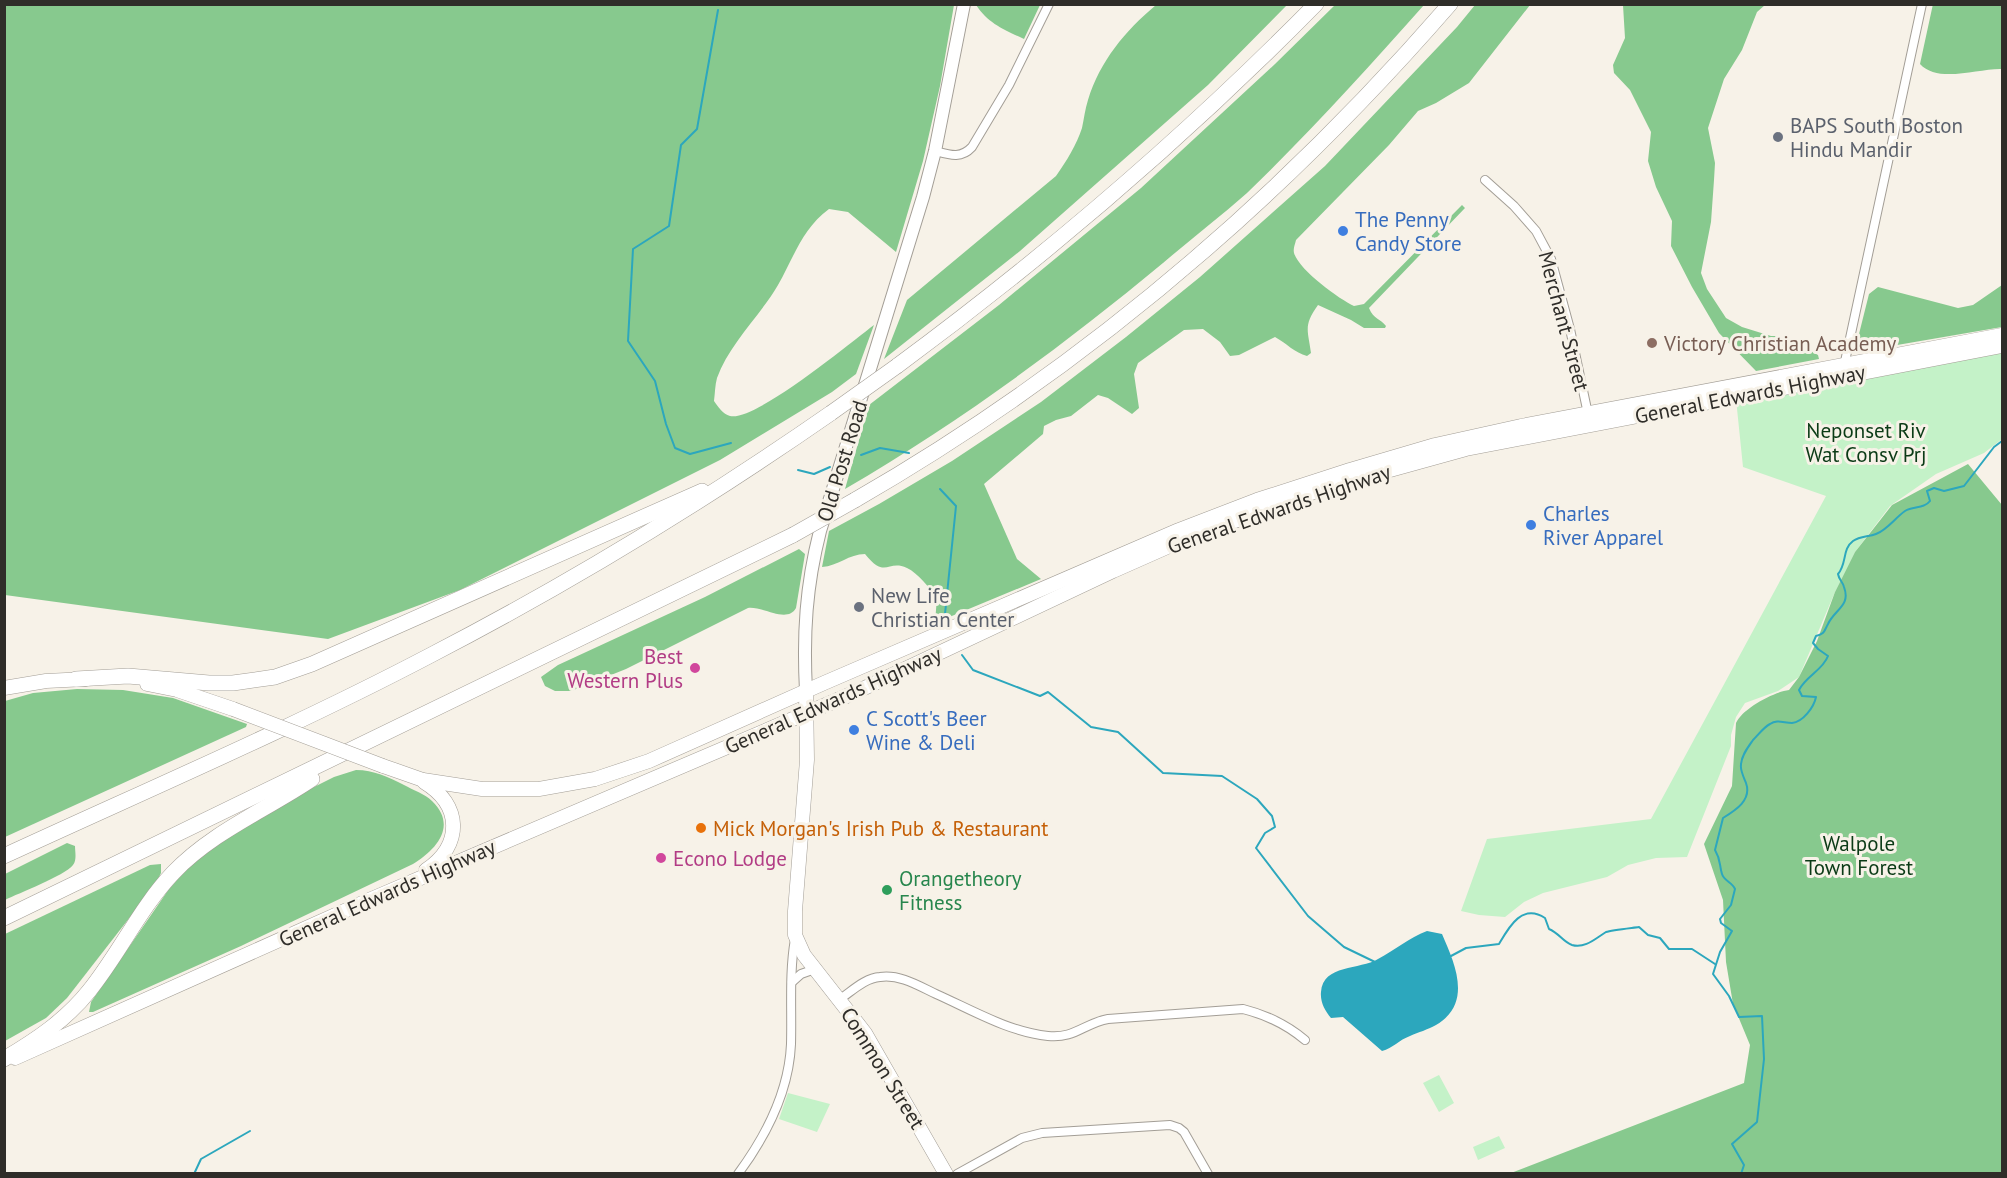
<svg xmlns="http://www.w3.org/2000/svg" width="2007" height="1178" font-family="'PT Sans',sans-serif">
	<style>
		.green { fill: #c4f2c8 }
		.forest { fill: #87c98e }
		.water { fill: #2ca7bd }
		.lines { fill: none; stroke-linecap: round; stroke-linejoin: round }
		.stream { stroke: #2ca7bd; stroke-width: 2 }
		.minor-casing { stroke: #a39e96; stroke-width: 10 }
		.secondary-casing { stroke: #a39e96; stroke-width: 14 }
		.primary-casing { stroke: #a39e96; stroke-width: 15 }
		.motorway-casing { stroke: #a39e96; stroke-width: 16 }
		.minor { stroke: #fff; stroke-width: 8 }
		.secondary { stroke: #fff; stroke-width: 12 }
		.primary { stroke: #fff; stroke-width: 14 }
		.motorway { stroke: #fff; stroke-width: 15 }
		.primary-bridge-casing { stroke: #a39e96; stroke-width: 15; stroke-linecap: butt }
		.motorway-bridge-casing { stroke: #a39e96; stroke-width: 16; stroke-linecap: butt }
		.primary-bridge { stroke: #fff; stroke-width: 14 }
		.motorway-bridge { stroke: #fff; stroke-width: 15 }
		.worship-dot { fill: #6b7280; stroke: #f7f2e8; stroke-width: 2 }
		.shop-dot { fill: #3f7fe0; stroke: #f7f2e8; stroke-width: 2 }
		.education-dot { fill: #8d6e63; stroke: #f7f2e8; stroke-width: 2 }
		.hotel-dot { fill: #d1479c; stroke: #f7f2e8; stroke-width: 2 }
		.food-dot { fill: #e8710a; stroke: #f7f2e8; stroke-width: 2 }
		.leisure-dot { fill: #2e9e5b; stroke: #f7f2e8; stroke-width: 2 }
		.labels { text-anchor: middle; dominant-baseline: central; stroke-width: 6; stroke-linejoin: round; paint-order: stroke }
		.worship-label { font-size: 21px; fill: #5b616d; stroke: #f7f2e8; text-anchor: start }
		.shop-label { font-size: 21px; fill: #366cbe; stroke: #f7f2e8; text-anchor: start }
		.street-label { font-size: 21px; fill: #2f2d29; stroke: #f7f2e8 }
		.education-label { font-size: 21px; fill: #785e54; stroke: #f7f2e8; text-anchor: start }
		.park-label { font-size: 21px; fill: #0b3b16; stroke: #f7f2e8 }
		.hotel-label { font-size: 21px; fill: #b23c85; stroke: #f7f2e8; text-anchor: end }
		.food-label { font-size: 21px; fill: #c56008; stroke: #f7f2e8; text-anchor: start }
		.leisure-label { font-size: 21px; fill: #27864d; stroke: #f7f2e8; text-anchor: start }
	</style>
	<rect width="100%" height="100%" fill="#f7f2e8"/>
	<g class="green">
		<path d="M2002 351V439L1984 453 1936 474 1890 506 1855 552 1835 592 1799 677 1778 691 1745 703 1736 717 1731 735V746L1687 857 1656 858 1628 865 1607 877 1543 893 1524 902 1505 917 1479 915 1461 911 1487 839 1651 819 1826 496 1743 467 1736 399Z"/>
		<path d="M1439 1075 1454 1103 1439 1112 1423 1083Z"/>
		<path d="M788 1093 830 1104 817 1132 779 1119Z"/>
		<path d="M1499 1136 1505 1148 1478 1160 1473 1147Z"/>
	</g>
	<g class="forest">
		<path d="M5 4H954V5L940 86 923 161 896 252 848 212 829 209C802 229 794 257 778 285 760 316 729 344 717 378 715 385 715 393 714 401 718 407 723 414 730 416 755 422 850 343 874 325L856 374 832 392 720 460 460 590 328 639 5 595Z"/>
		<path d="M1933 4 2002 5V69C1979 68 1938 84 1920 64Z"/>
		<path d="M976 5H1040L1024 39C1003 29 989 24 976 5Z"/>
		<path d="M1156 5H1287L1208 85 1020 251 884 359 907 300 1056 176C1066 162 1077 144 1082 128 1084 119 1085 109 1088 100 1100 61 1125 31 1156 5Z"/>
		<path d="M1335 5H1424C1367 69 1309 133 1247 193 1220 217 1191 239 1163 263 1063 346 957 424 845 489L869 405 999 305 1141 188 1275 64Z"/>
		<path d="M1475 5H1530L1469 83 1436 103 1418 111 1389 145 1296 240C1295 245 1293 248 1294 253 1299 270 1339 299 1354 306L1364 304 1462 205 1465 208 1369 308C1374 320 1380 318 1386 326L1385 328H1364L1351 320 1318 305C1303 326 1308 330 1311 353L1307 356C1295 353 1286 343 1275 337L1239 355 1230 356 1220 342 1203 329 1184 330 1138 363 1134 374 1139 408 1132 414 1108 398 1098 395 1071 416 1056 420 1044 426 1043 434 984 484 1017 559 1041 579 935 623 937 597C929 588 918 573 907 568 887 559 886 580 865 554 849 554 838 566 822 567L829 531 879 504 952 461 1041 402 1126 337 1200 277 1325 166 1457 27Z"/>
		<path d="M1623 5H1765L1757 12 1742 50 1724 79 1708 128 1715 163 1714 180 1711 222 1701 273 1707 289 1726 318 1742 327 1771 336H1783L1818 355 1819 359 1756 371 1719 333 1692 287 1671 246 1672 221 1656 187 1648 161 1651 132 1630 90 1614 73 1613 65 1625 38Z"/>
		<path d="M2002 285V327L1868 350 1862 345 1858 338 1869 294 1878 287 1958 308 1973 305Z"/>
		<path d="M1968 464 2002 505V1173H1511L1744 1083 1750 1045 1733 1004 1726 962 1723 900 1704 844 1732 786 1736 723C1742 709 1773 692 1789 690L1799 677 1817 641 1835 592 1855 552 1874 528 1892 505Z"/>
		<path d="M799 549 805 554 796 608C787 624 763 606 748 608L626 669 571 691H555L545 686 541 677 558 665 705 597Z"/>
		<path d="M77 689 123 690 173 698 247 724 246 727 5 837V701L33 693Z"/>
		<path d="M356 770C374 770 388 777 404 785 413 790 425 794 432 801 458 826 436 850 413 864L241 946 93 1012H89L91 1002 169 889 187 869 209 850 290 799 334 777Z"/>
		<path d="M67 843 75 846C75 852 77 860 73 865 64 876 19 893 5 900V874Z"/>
		<path d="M161 864V873L155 885 67 998 46 1018 5 1041V934L150 865Z"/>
	</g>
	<path class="water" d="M1427 931 1442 934C1455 964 1473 1003 1436 1025 1427 1030 1419 1032 1410 1036 1399 1040 1393 1048 1382 1051L1343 1017 1331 1018C1325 1011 1320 1002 1321 992 1323 964 1360 970 1378 959 1395 950 1409 938 1427 931Z"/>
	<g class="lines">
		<g class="stream">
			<path d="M718 10 697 129 681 145 669 226 633 249 628 341 655 381 666 424 675 448 690 454 731 443"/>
			<path d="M861 455 880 448 909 453"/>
			<path d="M798 470 814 474 830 467"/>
			<path d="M940 489 956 506 945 614"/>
			<path d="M962 655 973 670 1040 696 1048 692 1091 727 1118 732 1163 773 1222 776 1257 799 1272 816 1275 827 1265 833 1256 848 1308 916 1344 947 1375 962"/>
			<path d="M1451 956 1466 948 1499 944C1509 927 1522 903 1545 918L1549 929C1559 933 1563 942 1572 945 1585 949 1596 938 1606 932 1612 930 1632 928 1639 927L1648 935 1660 938 1669 949H1692L1715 964"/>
			<path d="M194 1174 201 1159 250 1131"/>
			<path d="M1741 1174 1744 1165 1732 1144 1757 1122 1764 1059 1762 1016 1739 1017 1729 996 1713 974 1720 952 1732 931 1721 923 1720 919 1731 905 1735 889C1732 882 1724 881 1722 874 1719 864 1721 860 1715 850L1723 818C1736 810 1752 800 1746 783 1744 778 1740 770 1741 765 1741 756 1748 747 1753 740 1758 735 1764 727 1770 724 1777 719 1784 723 1792 723 1803 722 1814 707 1816 697L1802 696 1799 690C1806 676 1823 670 1828 656L1818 649 1813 643 1816 636C1825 634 1824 631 1828 624 1835 609 1851 606 1844 587 1843 582 1839 580 1838 574 1847 564 1842 549 1853 541 1860 536 1868 537 1876 534 1887 530 1895 518 1905 511 1913 506 1924 509 1930 501L1927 491 1934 488 1944 491 1964 486 1994 447 2002 441"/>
		</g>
		<defs>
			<g id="minor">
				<path d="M935 151C950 155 961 159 972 147L1009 85 1049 4"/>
				<path d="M1485 180 1514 206 1536 231 1551 259 1570 329 1588 414"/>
				<path d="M1844 366 1922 4"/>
				<path d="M792 982 801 974 815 969"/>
				<path d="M840 999C852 991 865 978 880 977 900 974 919 986 936 994 972 1010 1009 1032 1048 1036 1074 1039 1085 1023 1108 1019L1243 1009C1267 1015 1286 1024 1305 1040"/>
				<path d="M738 1174C766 1136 789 1092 791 1044 792 1009 789 973 795 939"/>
				<path d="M957 1174 1022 1138 1042 1133 1170 1125 1179 1128 1184 1132 1208 1174"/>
			</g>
			<path id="secondary" d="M806 691C803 634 806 586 820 531L923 197 935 151 964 4"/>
			<g id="primary">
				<path d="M147 684 177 690 233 709"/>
				<path d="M4 688 46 681 86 679"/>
				<path d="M806 691 807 760 795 911V935L804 955 865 1033 946 1174"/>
				<path d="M383 766 423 780 482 789H539L595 779 649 761 824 683 1179 530 1257 500 1350 470 1435 445 1521 426 2002 335"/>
				<path d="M424 782C462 805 463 845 426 870"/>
				<path d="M15 1058 369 900 856 692 1113 571 1183 540 1325 488 1466 449 2002 346"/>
			</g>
			<g id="motorway">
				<path d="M897 366C1046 256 1186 136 1316 4"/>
				<path d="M855 500C1081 370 1279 201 1450 4"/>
				<path d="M76 679 128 676 209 683H233L275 677 312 664 702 491"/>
				<path d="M4 856C147 790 292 728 431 655 570 583 703 502 831 413"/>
				<path d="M4 918 793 535"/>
				<path d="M4 1059C36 1040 66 1020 89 991 119 954 140 908 173 873 212 832 266 810 312 779"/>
			</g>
		</defs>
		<use href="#minor" class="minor-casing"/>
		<use href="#secondary" class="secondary-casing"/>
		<use href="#primary" class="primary-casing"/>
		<use href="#motorway" class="motorway-casing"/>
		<use href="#minor" class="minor"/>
		<use href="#secondary" class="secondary"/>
		<use href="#primary" class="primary"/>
		<use href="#motorway" class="motorway"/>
		<defs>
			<path id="primary-bridge" d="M233 709 383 766"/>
			<g id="motorway-bridge">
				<path d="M831 413 897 366"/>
				<path d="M793 535 855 500"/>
			</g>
		</defs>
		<use href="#primary-bridge" class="primary-bridge-casing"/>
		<use href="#motorway-bridge" class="motorway-bridge-casing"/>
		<use href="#primary-bridge" class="primary-bridge"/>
		<use href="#motorway-bridge" class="motorway-bridge"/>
	</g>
	<g class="worship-dot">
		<circle cx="1778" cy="137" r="6"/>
		<circle cx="859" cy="607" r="6"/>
	</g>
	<g class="shop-dot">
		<circle cx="1343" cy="231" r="6"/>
		<circle cx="1531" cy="525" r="6"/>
		<circle cx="854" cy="730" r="6"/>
	</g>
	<circle class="education-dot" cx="1652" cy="343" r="6"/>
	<g class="hotel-dot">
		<circle cx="695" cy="668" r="6"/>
		<circle cx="661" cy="858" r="6"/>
	</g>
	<circle class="food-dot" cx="701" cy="828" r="6"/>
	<circle class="leisure-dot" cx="887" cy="890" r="6"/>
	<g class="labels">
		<g class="worship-label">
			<text x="1790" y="125">BAPS South Boston<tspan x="1790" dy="24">Hindu Mandir</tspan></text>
			<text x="871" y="595">New Life<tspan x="871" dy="24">Christian Center</tspan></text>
		</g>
		<g class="shop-label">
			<text x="1355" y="219">The Penny<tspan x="1355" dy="24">Candy Store</tspan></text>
			<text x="1543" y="513">Charles<tspan x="1543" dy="24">River Apparel</tspan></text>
			<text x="866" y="718">C Scott's Beer<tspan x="866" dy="24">Wine &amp; Deli</tspan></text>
		</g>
		<g class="street-label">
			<text transform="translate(1564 321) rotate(75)">Merchant Street</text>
			<text transform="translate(1750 394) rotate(-11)">General Edwards Highway</text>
			<text transform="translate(842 461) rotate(-73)">Old Post Road</text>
			<text transform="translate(1279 509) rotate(-19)">General Edwards Highway</text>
			<text transform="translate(833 700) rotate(-24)">General Edwards Highway</text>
			<text transform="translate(387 893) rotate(-24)">General Edwards Highway</text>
			<text transform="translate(883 1068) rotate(58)">Common Street</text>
		</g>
		<g class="education-label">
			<text x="1664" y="343">Victory Christian Academy</text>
		</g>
		<g class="park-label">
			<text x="1866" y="430">Neponset Riv<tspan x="1866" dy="24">Wat Consv Prj</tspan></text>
			<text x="1859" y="843">Walpole<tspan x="1859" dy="24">Town Forest</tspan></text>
		</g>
		<g class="hotel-label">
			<text x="683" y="656">Best<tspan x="683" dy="24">Western Plus</tspan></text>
			<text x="673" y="858" text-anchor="start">Econo Lodge</text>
		</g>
		<g class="food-label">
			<text x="713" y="828">Mick Morgan's Irish Pub &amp; Restaurant</text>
		</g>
		<g class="leisure-label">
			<text x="899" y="878">Orangetheory<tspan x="899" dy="24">Fitness</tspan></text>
		</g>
	</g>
	<rect width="2007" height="1178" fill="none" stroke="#2f2d29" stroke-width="12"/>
</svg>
